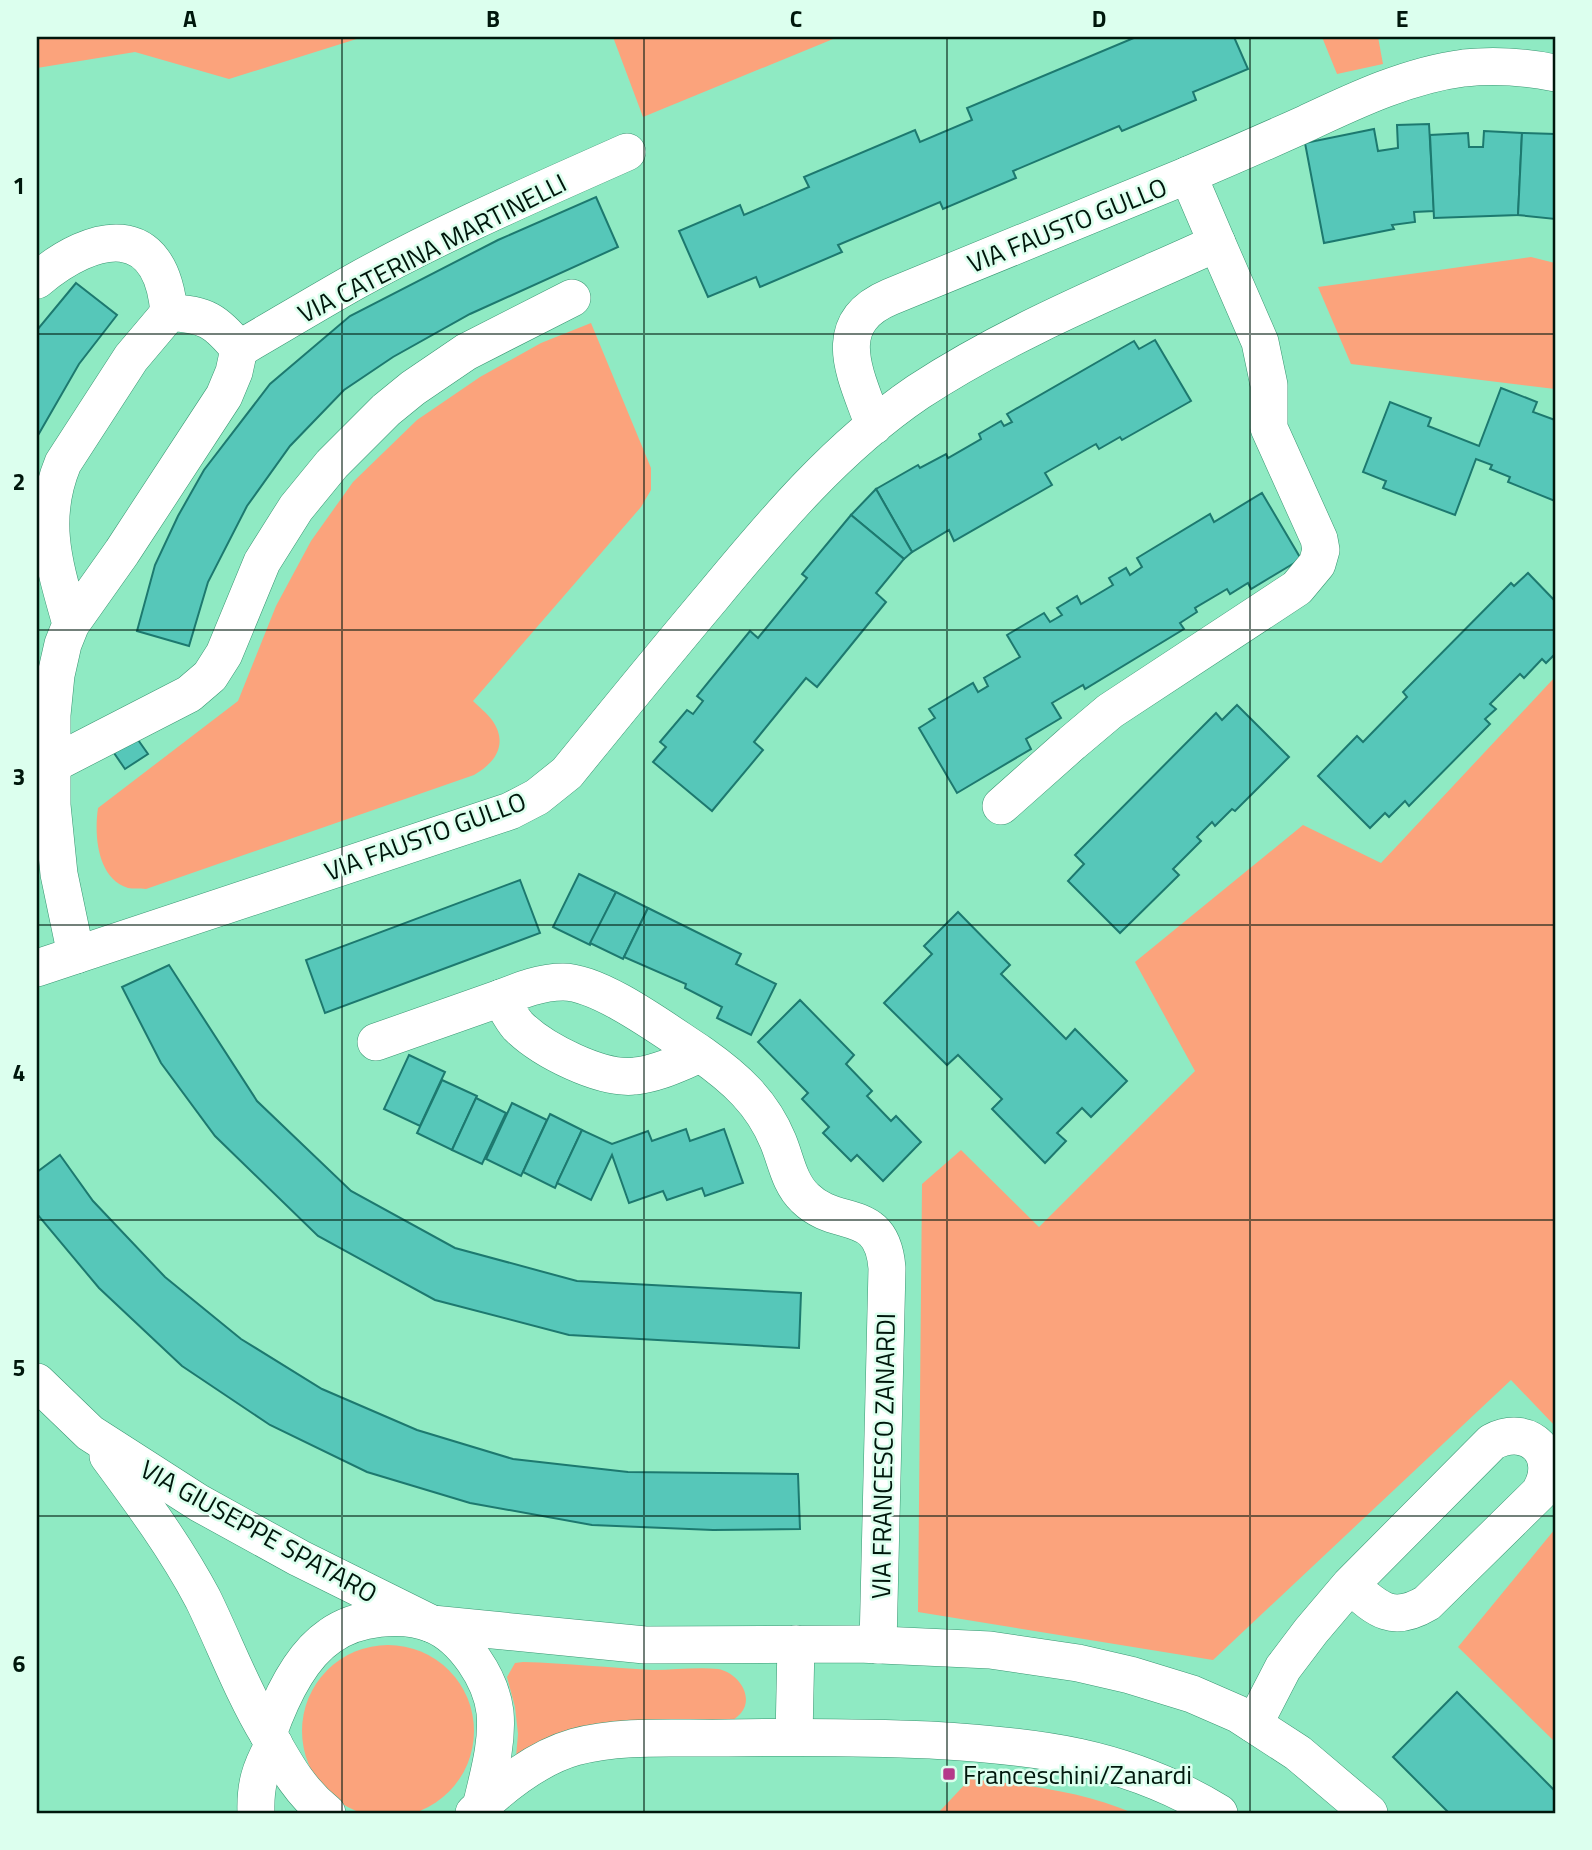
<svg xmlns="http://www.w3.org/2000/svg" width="1592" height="1850" font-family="'Titillium Web',sans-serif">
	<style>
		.green { fill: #fba37c }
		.building { fill: #56c7b9; stroke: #1d796f; stroke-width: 2 }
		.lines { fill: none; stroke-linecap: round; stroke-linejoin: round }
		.minor-casing { stroke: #399672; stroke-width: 38 }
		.minor { stroke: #fff; stroke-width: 37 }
		.grid { fill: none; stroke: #00170c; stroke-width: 2; stroke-opacity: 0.55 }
		.poi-dot { fill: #b53a8a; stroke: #dcffee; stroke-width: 2.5 }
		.labels { text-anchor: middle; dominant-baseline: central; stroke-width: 5; stroke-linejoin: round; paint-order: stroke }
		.street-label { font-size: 26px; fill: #00170c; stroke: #dcffee }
		.poi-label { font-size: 26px; fill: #00170c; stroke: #dcffee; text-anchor: start }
		.neatline { fill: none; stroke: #00170c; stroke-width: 2.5 }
		.grid-label { font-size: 23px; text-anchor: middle; font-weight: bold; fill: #00170c }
	</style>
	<rect width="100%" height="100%" fill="#8feac3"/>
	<g class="green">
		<path d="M37 37H363L229 79 135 52 37 68Z"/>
		<path d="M613 37H838L643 117Z"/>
		<path d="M1322 37H1378L1383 64 1337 74Z"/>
		<path d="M1531 257 1555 263V389L1351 364 1318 287Z"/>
		<path d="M591 323 651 468V490L641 507 473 701C479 707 487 713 492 720 509 744 495 763 474 775L146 889C140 888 133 889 128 888 97 878 94 835 98 808L238 701 276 606 311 541 353 482 417 420 480 377 541 343Z"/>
		<path d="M1555 677V1426L1511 1380 1213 1660 918 1612 922 1184 961 1150 1039 1227 1195 1071 1135 962 1303 825 1381 863Z"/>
		<path d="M1555 1529V1742L1458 1647Z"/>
		<circle cx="388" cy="1731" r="86"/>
		<path d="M523 1662C567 1663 610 1668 653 1670 674 1670 697 1667 718 1669 737 1672 755 1696 741 1713 736 1719 729 1722 723 1725L516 1757 518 1734 515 1707 507 1677 515 1663Z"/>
		<path d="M970 1779C1027 1785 1081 1791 1133 1813H938Z"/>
	</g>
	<g class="building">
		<path d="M1136 37H1234L1248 69 1193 92 1196 100 1122 131 1119 126 1013 171 1016 178 943 209 940 202 838 245 842 252 760 287 756 277 708 297 679 231 740 205 744 215 809 187 804 177 915 130 920 142 972 120 967 108Z"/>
		<path d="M1429 124 1434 211 1414 212 1415 222 1392 225 1394 229 1324 243 1305 143 1374 129 1378 151 1398 148 1397 125Z"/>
		<path d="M1484 131 1522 133 1518 215 1434 218 1430 135 1468 133 1469 147H1483Z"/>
		<path d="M1522 133 1555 134V219L1518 215Z"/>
		<path d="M596 197 618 247 470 314 393 357 344 390 290 446 247 506 208 582 189 646 137 631 155 565 178 516 204 470 270 384 350 316 498 240Z"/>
		<path d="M76 283 117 315 79 364 37 437V330Z"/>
		<path d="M1155 340 1191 401 1122 440 1120 437 1099 449 1096 444 1045 473 1052 485 954 541 949 530 912 552 876 489 918 465 920 468 946 454 948 458 981 439 979 434 1001 421 1004 426 1012 422 1007 414 1134 341 1139 349Z"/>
		<path d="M1501 388 1537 402 1533 412 1555 420V501L1508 482 1510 477 1490 469 1492 465 1476 459 1455 515 1383 488 1386 481 1363 472 1390 402 1431 418 1428 426 1479 446Z"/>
		<path d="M876 489 912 552 904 559 851 515Z"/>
		<path d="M1262 493 1301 559 1251 589 1248 583 1230 594 1227 589 1195 608 1197 612 1180 623 1184 629 1085 689 1083 685 1052 703 1061 718 1026 739 1031 749 957 793 919 728 935 718 929 709 973 683 978 692 988 686 984 678 1020 657 1007 635 1044 613 1050 622 1062 615 1057 608 1077 596 1081 604 1113 585 1109 578 1126 568 1130 575 1142 567 1137 558 1210 514 1214 522Z"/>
		<path d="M851 515 904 559 876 593 886 602 817 687 806 678 754 742 763 750 712 811 653 762 666 747 660 742 687 710 693 714 703 701 697 696 750 631 758 638 807 578 802 574Z"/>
		<path d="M1528 573 1555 601V654L1546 663 1542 659 1524 678 1520 674 1490 704 1496 709 1485 719 1490 724 1409 806 1405 801 1389 817 1385 813 1370 828 1318 776 1357 736 1363 742 1407 697 1403 692 1511 583 1514 586Z"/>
		<path d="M1237 705 1289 757 1235 811 1232 809 1215 826 1212 822 1197 837 1201 841 1173 869 1179 875 1120 933 1068 881 1084 864 1075 855 1216 713 1222 720Z"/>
		<path d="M136 737 148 754 125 769 114 753Z"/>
		<path d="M579 874 616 892 590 945 553 927Z"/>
		<path d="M520 880 540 933 325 1013 306 960Z"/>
		<path d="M616 892 648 908 623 959 590 943Z"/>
		<path d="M648 908 741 954 736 964 776 984 751 1035 717 1018 722 1007 685 988 686 984 624 957Z"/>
		<path d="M958 912 1010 965 1001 974 1066 1039 1075 1029 1127 1081 1091 1117 1082 1108 1057 1133 1066 1141 1045 1163 992 1109 1002 1099 958 1055 947 1065 884 1003 932 954 924 946Z"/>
		<path d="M169 965 257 1101 351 1191 455 1248 577 1281 801 1293 799 1348 569 1335 435 1300 318 1236 215 1136 161 1063 122 987Z"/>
		<path d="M800 1000 854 1055 846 1064 872 1091 867 1096 891 1121 896 1116 921 1142 883 1181 857 1155 851 1161 823 1133 829 1127 802 1099 808 1093 758 1042Z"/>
		<path d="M409 1055 445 1072 420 1126 384 1109Z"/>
		<path d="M442 1080 477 1096 452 1150 417 1133Z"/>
		<path d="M476 1098 506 1113 482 1164 452 1150Z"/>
		<path d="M512 1103 547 1120 521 1176 486 1159Z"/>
		<path d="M550 1114 582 1130 555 1188 523 1172Z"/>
		<path d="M686 1129 690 1141 724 1129 743 1183 705 1196 702 1188 667 1200 663 1191 629 1203 612 1155 591 1200 557 1183 582 1130 612 1144 648 1131 652 1141Z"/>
		<path d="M60 1155 93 1201 165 1277 241 1339 322 1389 417 1430 513 1459 628 1472 798 1474 800 1529 713 1530 592 1525 470 1503 367 1472 270 1425 182 1366 99 1288 37 1214V1172Z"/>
		<path d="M1457 1692 1555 1791V1813H1449L1393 1757Z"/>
	</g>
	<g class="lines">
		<defs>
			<g id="minor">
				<path d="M1188 175C1228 158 1267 141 1307 123 1356 100 1409 75 1464 68 1494 65 1526 67 1555 73"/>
				<path d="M37 280C94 232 161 219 169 313"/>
				<path d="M239 349C277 327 315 304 354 282 442 233 535 193 627 152"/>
				<path d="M71 624C55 567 39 521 63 463L131 358 169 313C205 313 217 322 239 349L234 372 224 396 122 552 71 624 63 644 56 675 52 715V805L59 874 76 955"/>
				<path d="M51 765 189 694 210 676 224 654 262 562 296 508 332 464 386 410 413 388 466 352 572 298"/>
				<path d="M1001 806 1072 743 1110 711 1297 588 1317 564 1321 550 1319 539 1269 428V385L1260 342 1217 243"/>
				<path d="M37 968 510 811 537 797 567 773C615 714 663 655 712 597 774 522 837 447 918 392 1011 331 1116 289 1217 243L1188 175 890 297C826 324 857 377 874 426"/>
				<path d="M376 1042 501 998"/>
				<path d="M701 1054C668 1033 601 982 563 982 541 982 521 990 501 998 506 1008 511 1018 518 1026 542 1050 601 1080 635 1076 658 1074 680 1062 701 1054 735 1078 762 1102 778 1141 786 1160 789 1183 805 1198 837 1230 882 1205 887 1268L878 1645"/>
				<path d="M37 1382 90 1433 199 1503 299 1558 432 1624 645 1645 859 1644 990 1650 1078 1663 1130 1675 1192 1694 1238 1714 1298 1753 1369 1813"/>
				<path d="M108 1456C142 1502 176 1548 203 1599 225 1644 242 1691 268 1734"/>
				<path d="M1254 1724 1283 1668 1311 1631 1350 1585 1492 1442C1530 1422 1562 1456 1539 1493L1427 1603C1392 1624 1377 1609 1350 1585"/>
				<path d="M794 1737 796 1644"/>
				<path d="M256 1813C255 1785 260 1769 274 1744"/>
				<path d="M327 1813C299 1791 285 1764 268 1734 280 1700 299 1657 330 1636 356 1617 402 1612 432 1624 464 1637 491 1679 495 1712 498 1744 488 1776 481 1807"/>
				<path d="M474 1813C502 1786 536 1758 575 1747 623 1734 678 1739 728 1738 795 1737 863 1737 930 1740 1036 1746 1126 1756 1219 1813"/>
			</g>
		</defs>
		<use href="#minor" class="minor-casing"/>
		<use href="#minor" class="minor"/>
	</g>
	<path class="grid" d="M342 37V1813M644 37V1813M947 37V1813M1250 37V1813M37 334H1555M37 630H1555M37 925H1555M37 1220H1555M37 1516H1555"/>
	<rect class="poi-dot" x="942" y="1767" width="14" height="14" rx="3.5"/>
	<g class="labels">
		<g class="street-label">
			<text transform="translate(1067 225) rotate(-22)">VIA FAUSTO GULLO</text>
			<text transform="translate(432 248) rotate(-27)">VIA CATERINA MARTINELLI</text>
			<text transform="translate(425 836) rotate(-20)">VIA FAUSTO GULLO</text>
			<text transform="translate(883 1456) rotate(-89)">VIA FRANCESCO ZANARDI</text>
			<text transform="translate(259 1531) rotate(29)">VIA GIUSEPPE SPATARO</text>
		</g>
		<g class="poi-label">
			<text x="963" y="1774">Franceschini/Zanardi</text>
		</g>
	</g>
	<rect width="1592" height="1850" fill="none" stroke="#dcffee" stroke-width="77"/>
	<rect x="38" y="38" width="1516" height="1774" class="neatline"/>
	<g class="grid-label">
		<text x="190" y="27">A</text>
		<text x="493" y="27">B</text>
		<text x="796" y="27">C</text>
		<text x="1099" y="27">D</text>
		<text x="1402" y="27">E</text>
		<text x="19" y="194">1</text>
		<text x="19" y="490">2</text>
		<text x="19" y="785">3</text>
		<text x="19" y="1081">4</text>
		<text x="19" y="1376">5</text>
		<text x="19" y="1672">6</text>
	</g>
</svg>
